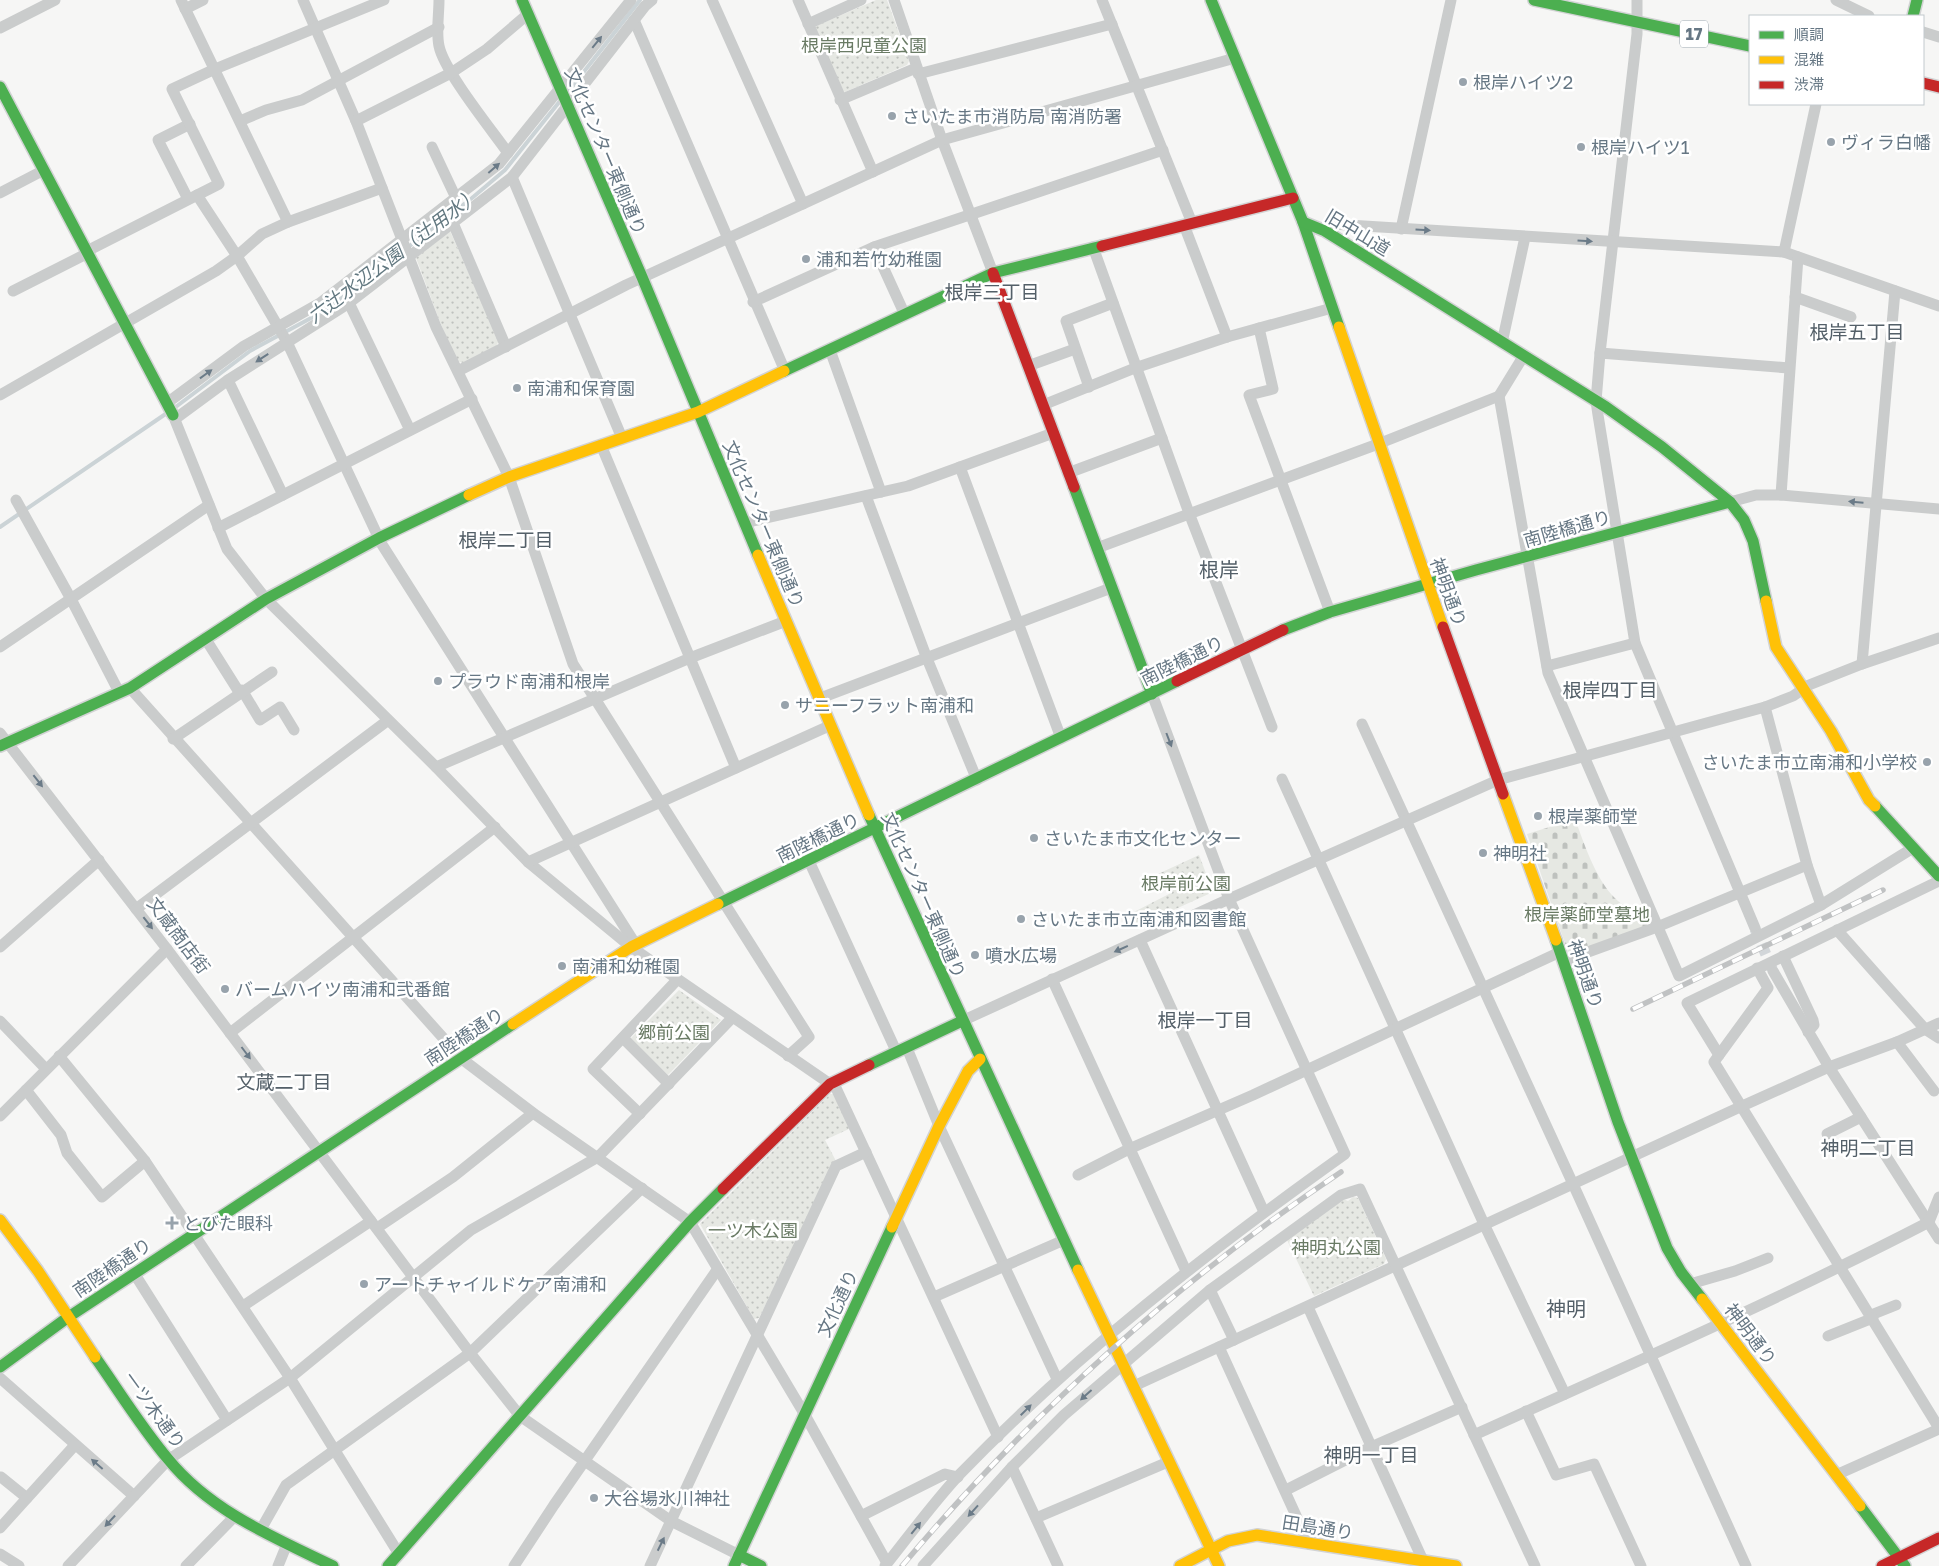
<svg xmlns="http://www.w3.org/2000/svg" width="1939" height="1566" font-family="'Golos Text','Noto Sans JP',sans-serif">
	<style>
		.cemetery { fill: url(#cemetery-stones) }
		.park { fill: url(#park-dots) }
		.lines { fill: none; stroke-linecap: round; stroke-linejoin: round }
		.stream { stroke: #cbd3d6; stroke-width: 4 }
		.street-tunnel { stroke: #d2d6d9; stroke-width: 11; stroke-dasharray: 11 5.5; stroke-linecap: butt }
		.fast-casing { stroke: #d2d3d4; stroke-width: 14 }
		.slow-casing { stroke: #d2d3d4; stroke-width: 14 }
		.jam-casing { stroke: #d2d3d4; stroke-width: 14 }
		.street { stroke: #cacccc; stroke-width: 11 }
		.fast { stroke: #4caf50; stroke-width: 11 }
		.slow { stroke: #ffc107; stroke-width: 11 }
		.jam { stroke: #c62828; stroke-width: 11 }
		.rail-casing { stroke: #c0c2c3; stroke-width: 5.5 }
		.rail { stroke: #fff; stroke-width: 4; stroke-dasharray: 11; stroke-linecap: butt }
		.oneway { fill: #6b7b88 }
		.poi-dot { fill: #98a3ac; stroke: #fff; stroke-width: 2 }
		.labels { text-anchor: middle; dominant-baseline: central; stroke-width: 5; stroke-linejoin: round; paint-order: stroke }
		.shield { fill: #fff; stroke: #94a0a9; stroke-width: 1 }
		.shield-label { font-size: 16px; font-weight: bold; fill: #667784 }
		.park-label { font-size: 18px; fill: #6a7b65; stroke: #fff }
		.poi-label { font-size: 18px; fill: #667784; stroke: #fff; text-anchor: start }
		.street-label { font-size: 18px; fill: #667784; stroke: #fff }
		.water-label { font-size: 19px; font-style: italic; fill: #627880; stroke: #fff }
		.neighbourhood-label { font-size: 19px; fill: #546069; stroke: #fff }
		.quarter-label { font-size: 20px; fill: #546069; stroke: #fff }
	</style>
	<defs>
		<pattern id="cemetery-stones" width="16" height="16" patternUnits="userSpaceOnUse" patternTransform="scale(1.25)"><rect width="16" height="16" fill="#e6e8e3"/><path d="M2 7V4a2 2 0 0 1 4 0v3zM10 15v-3a2 2 0 0 1 4 0v3z" fill="#bec1be"/></pattern>
		<pattern id="park-dots" width="8" height="8" patternUnits="userSpaceOnUse" patternTransform="scale(1.25)"><rect width="8" height="8" fill="#e6e8e3"/><path d="M2 2h.1M6 6h.1" fill="none" stroke="#bec1be" stroke-width="1.8" stroke-linecap="round"/></pattern>
	</defs>
	<rect width="100%" height="100%" fill="#f6f6f5"/>
	<path class="cemetery" d="M1575 819C1585 845 1605 912 1641 909L1648 925 1569 955 1527 834Z"/>
	<g class="park">
		<path d="M876 0H887L909 61 907 65 845 92 840 89 815 31 816 26Z"/>
		<path d="M450 231 499 341 496 346 463 363 457 361 440 322 416 258Z"/>
		<path d="M1199 855 1213 892 1136 927 1130 914 1169 894 1158 874Z"/>
		<path d="M679 990 721 1020 668 1075 630 1039Z"/>
		<path d="M830 1094H836L851 1128 825 1140 836 1161 759 1318 754 1319 700 1224Z"/>
		<path d="M1353 1197 1358 1198 1386 1259 1384 1264 1314 1296 1286 1238 1343 1199 1348 1201Z"/>
	</g>
	<g class="lines">
		<g class="stream">
			<path d="M568 92 640 0"/>
			<path d="M173 409 250 351 326 310 472 198 505 170 560 101"/>
			<path d="M0 527 167 413"/>
		</g>
		<path class="street-tunnel" d="M1755 929 1773 971"/>
		<defs>
			<g id="fast">
				<path d="M522 0 642 277 758 555"/>
				<path d="M1211 0 1303 222 1339 327"/>
				<path d="M1534 0 1750 46"/>
				<path d="M1913 16 1917 0"/>
				<path d="M0 87 173 415"/>
				<path d="M1303 222 1325 231 1606 407 1662 447 1730 502 1744 520 1753 541 1766 601"/>
				<path d="M784 371 993 273 1102 246"/>
				<path d="M1074 487 1152 694"/>
				<path d="M1283 630 1330 612 1476 570 1730 502"/>
				<path d="M0 746 130 688 266 599 379 538 469 495"/>
				<path d="M1875 806 1939 876"/>
				<path d="M869 815 1078 1270"/>
				<path d="M718 904 1177 681"/>
				<path d="M1556 940 1618 1122 1667 1248 1681 1272 1702 1299"/>
				<path d="M869 1065 962 1021"/>
				<path d="M95 1357C119 1391 141 1427 168 1459 210 1511 275 1538 333 1566"/>
				<path d="M0 1367 67 1318 513 1024"/>
				<path d="M1860 1506 1905 1566"/>
				<path d="M739 1555 761 1566"/>
				<path d="M388 1566 690 1222 723 1189"/>
				<path d="M734 1566 892 1227"/>
			</g>
			<g id="slow">
				<path d="M1339 327 1443 627"/>
				<path d="M469 495 509 477 698 412 784 371"/>
				<path d="M758 555 869 815"/>
				<path d="M1766 601 1776 647 1831 731 1869 800 1875 806"/>
				<path d="M1503 794 1556 940"/>
				<path d="M513 1024 631 947 718 904"/>
				<path d="M0 1220 38 1271 95 1357"/>
				<path d="M892 1227 939 1126 968 1071 980 1059"/>
				<path d="M1078 1270 1219 1566"/>
				<path d="M1702 1299 1860 1506"/>
				<path d="M1180 1566 1228 1541 1257 1535 1456 1566"/>
			</g>
			<g id="jam">
				<path d="M1923 83 1939 87"/>
				<path d="M1102 246 1293 198"/>
				<path d="M993 273 1074 487"/>
				<path d="M1443 627 1503 794"/>
				<path d="M1177 681 1283 630"/>
				<path d="M723 1189 830 1084 869 1065"/>
				<path d="M1882 1566 1939 1538"/>
			</g>
		</defs>
		<use href="#fast" class="fast-casing"/>
		<use href="#slow" class="slow-casing"/>
		<use href="#jam" class="jam-casing"/>
		<g class="street">
			<path d="M181 0 288 222"/>
			<path d="M303 0 356 121 436 327 509 477 573 664 809 1037 788 1056"/>
			<path d="M439 0C439 15 436 32 439 46 444 71 491 129 508 153"/>
			<path d="M712 0 803 204"/>
			<path d="M798 0 873 172"/>
			<path d="M894 0 942 140 993 273"/>
			<path d="M1102 0 1192 223"/>
			<path d="M1637 0V34L1600 353 1596 401 1598 415 1635 643 1755 928"/>
			<path d="M1836 0 1869 16"/>
			<path d="M185 9 203 0"/>
			<path d="M634 20 785 371"/>
			<path d="M808 24 861 0"/>
			<path d="M0 28 55 0"/>
			<path d="M1923 32 1939 37"/>
			<path d="M918 74 1112 24"/>
			<path d="M840 100 916 68"/>
			<path d="M240 121 266 110 302 100 439 27"/>
			<path d="M356 121 451 73 487 49 528 14"/>
			<path d="M432 147 456 198"/>
			<path d="M512 177 622 438"/>
			<path d="M0 193 44 170"/>
			<path d="M197 195 237 256 287 342 381 543 636 945"/>
			<path d="M188 199 158 140 190 124"/>
			<path d="M453 223 506 347"/>
			<path d="M1184 225 1227 337"/>
			<path d="M1401 229 1451 0"/>
			<path d="M1325 231 1332 224 1784 252 1939 306"/>
			<path d="M874 247 905 315"/>
			<path d="M1093 247 1189 513 1272 727"/>
			<path d="M87 251 219 184 172 89 215 69 384 0"/>
			<path d="M1784 252 1816 104"/>
			<path d="M13 291 88 253"/>
			<path d="M1795 297 1851 317"/>
			<path d="M753 302 874 247 1163 150"/>
			<path d="M349 303 410 430"/>
			<path d="M1259 328 1273 389 1249 395 1330 612"/>
			<path d="M1502 343 1525 237"/>
			<path d="M830 350 881 492"/>
			<path d="M1600 353 1789 368"/>
			<path d="M1028 366 1075 349"/>
			<path d="M458 371 626 285 942 140 1235 58"/>
			<path d="M228 380 283 495"/>
			<path d="M1089 387 1066 321 1113 303"/>
			<path d="M0 395 216 271 237 256 262 234 288 222 382 188"/>
			<path d="M1499 396 1548 673 1679 976 1821 905 1913 848"/>
			<path d="M167 403 244 346 320 303 499 164 631 0"/>
			<path d="M1043 405 1135 368 1227 337 1332 308"/>
			<path d="M173 415 227 549 266 599 436 767 528 862 631 947 836 1088 998 1437"/>
			<path d="M175 419 228 380 349 303 512 177 645 6 652 0"/>
			<path d="M601 445 736 768"/>
			<path d="M960 467 1061 738"/>
			<path d="M1068 473 1162 438"/>
			<path d="M1781 495 1798 257"/>
			<path d="M866 496 926 656 977 780"/>
			<path d="M16 500 71 599 119 692"/>
			<path d="M1730 502 1756 495H1781L1939 509"/>
			<path d="M744 523 908 486 1053 433"/>
			<path d="M218 528 472 399"/>
			<path d="M1097 548 1378 444 1499 396 1523 357"/>
			<path d="M205 638 239 692"/>
			<path d="M0 647 209 505"/>
			<path d="M1862 664 1895 291"/>
			<path d="M1547 666 1635 643"/>
			<path d="M130 688 462 1059 533 1113 690 1222 805 1415 887 1563"/>
			<path d="M242 690 260 720 280 707 294 730"/>
			<path d="M818 699 1111 588"/>
			<path d="M1765 707 1807 865 1821 905"/>
			<path d="M1362 724 1573 1184 1746 1566"/>
			<path d="M0 733 167 949 470 1353 520 1416 671 1521 739 1555"/>
			<path d="M173 739 272 672"/>
			<path d="M436 767 690 658 786 621"/>
			<path d="M1282 779 1484 1224 1565 1394"/>
			<path d="M809 861 897 1053"/>
			<path d="M528 862 829 726"/>
			<path d="M136 909 387 721"/>
			<path d="M1837 930 1925 1029 1939 1038"/>
			<path d="M1140 940 1264 1212"/>
			<path d="M0 947 99 860"/>
			<path d="M1783 956 1813 1020 1814 1025 1808 1032"/>
			<path d="M1563 961 1657 927 1807 865"/>
			<path d="M1757 968 1768 988 1714 1062 1939 1428"/>
			<path d="M1773 971 1829 1067 1939 1239"/>
			<path d="M1052 979 1186 1271"/>
			<path d="M0 1021 46 1069"/>
			<path d="M962 1021 1229 899 1498 780 1765 707 1793 696 1809 685 1862 664 1939 638"/>
			<path d="M230 1033 495 827"/>
			<path d="M623 1038 669 1084"/>
			<path d="M1897 1042 1934 1091"/>
			<path d="M907 1048 939 1126 1057 1379"/>
			<path d="M1719 1055 1687 1003 1939 881"/>
			<path d="M59 1056 145 1161 290 1378 399 1554"/>
			<path d="M26 1090 61 1135 67 1153 102 1197 145 1161"/>
			<path d="M640 1114 593 1069 677 980"/>
			<path d="M0 1116 167 949"/>
			<path d="M1827 1134 1861 1117"/>
			<path d="M1078 1175 1129 1149 1253 1095 1560 952"/>
			<path d="M377 1228 453 1177 533 1113"/>
			<path d="M134 1273 227 1420"/>
			<path d="M1690 1284 1735 1271 1768 1258"/>
			<path d="M1210 1290 1234 1340"/>
			<path d="M934 1297 1064 1240"/>
			<path d="M243 1306 371 1221"/>
			<path d="M1308 1307 1425 1565"/>
			<path d="M1871 1315 1896 1305"/>
			<path d="M1828 1336 1873 1318"/>
			<path d="M1219 1347 1309 1544"/>
			<path d="M0 1378 134 1496"/>
			<path d="M1134 1386 1740 1107 1829 1067 1897 1042 1939 1023"/>
			<path d="M1526 1411 1556 1475 1594 1464 1641 1566"/>
			<path d="M1474 1435C1627 1366 1780 1299 1929 1222L1939 1197"/>
			<path d="M1012 1467 1058 1566"/>
			<path d="M1836 1475 1939 1429"/>
			<path d="M1 1477 27 1498"/>
			<path d="M1286 1490 1371 1447 1462 1407"/>
			<path d="M861 1516 945 1474 958 1477"/>
			<path d="M1036 1518 1168 1462"/>
			<path d="M0 1528 75 1445"/>
			<path d="M260 1531 286 1485 470 1353 642 1188"/>
			<path d="M0 1554 19 1566"/>
			<path d="M68 1566 168 1460 290 1378 471 1230 598 1157 732 1018"/>
			<path d="M186 1566 235 1516"/>
			<path d="M278 1566 287 1544"/>
			<path d="M514 1566 554 1505 717 1270"/>
			<path d="M650 1566 836 1166 866 1152"/>
			<path d="M885 1566C909 1536 933 1503 959 1475 1076 1354 1209 1251 1345 1154L1229 899 1152 694"/>
			<path d="M923 1566 1012 1467 1064 1415 1210 1290 1341 1195 1360 1189 1535 1566"/>
		</g>
		<use href="#fast" class="fast"/>
		<use href="#slow" class="slow"/>
		<use href="#jam" class="jam"/>
		<defs>
			<g id="rail">
				<path d="M1633 1009 1883 890"/>
				<path d="M902 1566C1030 1414 1176 1282 1341 1172"/>
			</g>
		</defs>
		<use href="#rail" class="rail-casing"/>
		<use href="#rail" class="rail"/>
	</g>
	<defs><path id="oneway-solid" d="M-6-.8H1V-3.2L6.5 0L1 3.2V.8H-6Z" transform="scale(1.25)"/></defs>
	<g class="oneway">
		<use href="#oneway-solid" transform="translate(597 42) rotate(-51)"/>
		<use href="#oneway-solid" transform="translate(494 168) rotate(-41)"/>
		<use href="#oneway-solid" transform="translate(1423 230) rotate(4)"/>
		<use href="#oneway-solid" transform="translate(1585 241) rotate(4)"/>
		<use href="#oneway-solid" transform="translate(262 358) rotate(147)"/>
		<use href="#oneway-solid" transform="translate(206 374) rotate(-36)"/>
		<use href="#oneway-solid" transform="translate(1856 502) rotate(-175)"/>
		<use href="#oneway-solid" transform="translate(1169 740) rotate(69)"/>
		<use href="#oneway-solid" transform="translate(38 781) rotate(52)"/>
		<use href="#oneway-solid" transform="translate(148 923) rotate(52)"/>
		<use href="#oneway-solid" transform="translate(1121 949) rotate(156)"/>
		<use href="#oneway-solid" transform="translate(246 1053) rotate(53)"/>
		<use href="#oneway-solid" transform="translate(1086 1395) rotate(138)"/>
		<use href="#oneway-solid" transform="translate(1026 1410) rotate(-45)"/>
		<use href="#oneway-solid" transform="translate(97 1464) rotate(-139)"/>
		<use href="#oneway-solid" transform="translate(973 1511) rotate(132)"/>
		<use href="#oneway-solid" transform="translate(110 1521) rotate(133)"/>
		<use href="#oneway-solid" transform="translate(916 1528) rotate(-51)"/>
		<use href="#oneway-solid" transform="translate(661 1544) rotate(-64)"/>
	</g>
	<g class="poi-dot">
		<circle cx="1463" cy="82" r="5"/>
		<circle cx="892" cy="116" r="5"/>
		<circle cx="1831" cy="142" r="5"/>
		<circle cx="1581" cy="147" r="5"/>
		<circle cx="806" cy="259" r="5"/>
		<circle cx="517" cy="388" r="5"/>
		<circle cx="438" cy="681" r="5"/>
		<circle cx="785" cy="705" r="5"/>
		<circle cx="1927" cy="762" r="5"/>
		<circle cx="1538" cy="816" r="5"/>
		<circle cx="1034" cy="838" r="5"/>
		<circle cx="1483" cy="853" r="5"/>
		<circle cx="1021" cy="919" r="5"/>
		<circle cx="975" cy="955" r="5"/>
		<circle cx="562" cy="966" r="5"/>
		<circle cx="225" cy="989" r="5"/>
		<path d="M169.5 1215.5h5v5h5v5h-5v5h-5v-5h-5v-5h5z"/>
		<circle cx="364" cy="1284" r="5"/>
		<circle cx="594" cy="1498" r="5"/>
	</g>
	<g class="labels">
		<rect class="shield" x="1680" y="20.5" width="28" height="27" rx="4"/>
		<g class="shield-label">
			<text x="1694" y="34">17</text>
		</g>
		<g class="park-label">
			<text x="864" y="45">根岸西児童公園</text>
			<text x="1186" y="883">根岸前公園</text>
			<text x="1587" y="914">根岸薬師堂墓地</text>
			<text x="674" y="1032">郷前公園</text>
			<text x="753" y="1230">一ツ木公園</text>
			<text x="1336" y="1247">神明丸公園</text>
		</g>
		<g class="poi-label">
			<text x="1473" y="82">根岸ハイツ2</text>
			<text x="902" y="116">さいたま市消防局 南消防署</text>
			<text x="1841" y="142">ヴィラ白幡</text>
			<text x="1591" y="147">根岸ハイツ1</text>
			<text x="816" y="259">浦和若竹幼稚園</text>
			<text x="527" y="388">南浦和保育園</text>
			<text x="448" y="681">プラウド南浦和根岸</text>
			<text x="795" y="705">サニーフラット南浦和</text>
			<text x="1917" y="762" text-anchor="end">さいたま市立南浦和小学校</text>
			<text x="1548" y="816">根岸薬師堂</text>
			<text x="1044" y="838">さいたま市文化センター</text>
			<text x="1493" y="853">神明社</text>
			<text x="1031" y="919">さいたま市立南浦和図書館</text>
			<text x="985" y="955">噴水広場</text>
			<text x="572" y="966">南浦和幼稚園</text>
			<text x="235" y="989">バームハイツ南浦和弐番館</text>
			<text x="183" y="1223">とびた眼科</text>
			<text x="374" y="1284">アートチャイルドケア南浦和</text>
			<text x="604" y="1498">大谷場氷川神社</text>
		</g>
		<g class="street-label">
			<text transform="translate(606 151) rotate(67)">文化センター東側通り</text>
			<text transform="translate(1358 232) rotate(31)">旧中山道</text>
			<text transform="translate(764 524) rotate(67)">文化センター東側通り</text>
			<text transform="translate(1567 528) rotate(-16)">南陸橋通り</text>
			<text transform="translate(1449 592) rotate(70)">神明通り</text>
			<text transform="translate(1182 660) rotate(-26)">南陸橋通り</text>
			<text transform="translate(818 837) rotate(-26)">南陸橋通り</text>
			<text transform="translate(924 895) rotate(66)">文化センター東側通り</text>
			<text transform="translate(179 935) rotate(53)">文蔵商店街</text>
			<text transform="translate(1586 974) rotate(71)">神明通り</text>
			<text transform="translate(464 1036) rotate(-33)">南陸橋通り</text>
			<text transform="translate(112 1267) rotate(-34)">南陸橋通り</text>
			<text transform="translate(837 1303) rotate(-65)">文化通り</text>
			<text transform="translate(1751 1334) rotate(53)">神明通り</text>
			<text transform="translate(155 1410) rotate(54)">一ツ木通り</text>
			<text transform="translate(1318 1527) rotate(9)">田島通り</text>
		</g>
		<g class="water-label">
			<text transform="translate(393 255) rotate(-37)">六辻水辺公園（辻用水）</text>
		</g>
		<g class="neighbourhood-label">
			<text x="992" y="291">根岸三丁目</text>
			<text x="1857" y="331">根岸五丁目</text>
			<text x="506" y="539">根岸二丁目</text>
			<text x="1610" y="689">根岸四丁目</text>
			<text x="1205" y="1019">根岸一丁目</text>
			<text x="284" y="1081">文蔵二丁目</text>
			<text x="1868" y="1147">神明二丁目</text>
			<text x="1371" y="1454">神明一丁目</text>
		</g>
		<g class="quarter-label">
			<text x="1219" y="569">根岸</text>
			<text x="1566" y="1308">神明</text>
		</g>
	</g>
	<rect x="1749" y="15" width="175" height="90" fill="#ffffff" stroke="#c2c9ce"/>
	<rect x="1759" y="31" width="25" height="8" fill="#4caf50" stroke="#c2c9ce"/>
	<text x="1794" y="40" font-size="15" fill="#667784">順調</text>
	<rect x="1759" y="56" width="25" height="8" fill="#ffc107" stroke="#c2c9ce"/>
	<text x="1794" y="65" font-size="15" fill="#667784">混雑</text>
	<rect x="1759" y="81" width="25" height="8" fill="#c62828" stroke="#c2c9ce"/>
	<text x="1794" y="90" font-size="15" fill="#667784">渋滞</text>
</svg>
